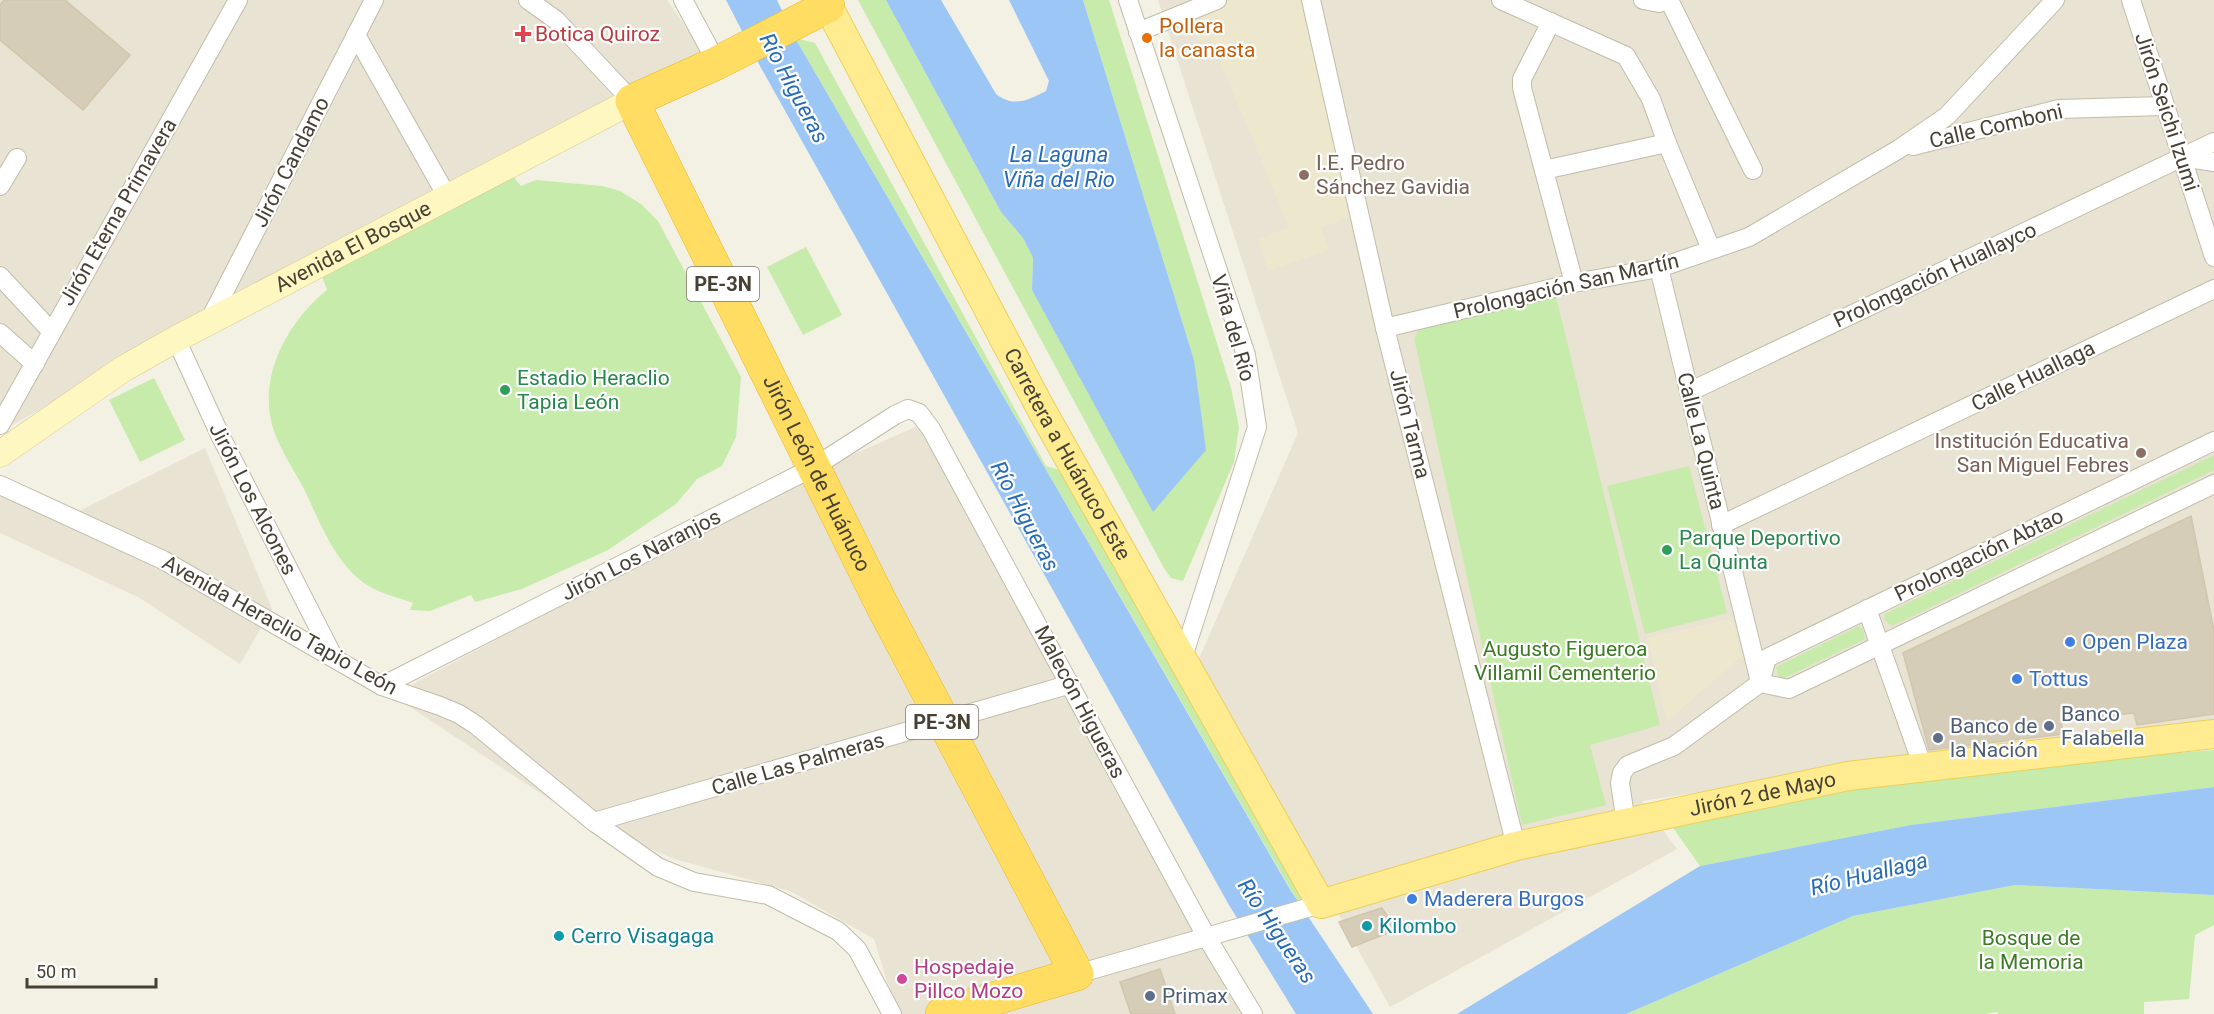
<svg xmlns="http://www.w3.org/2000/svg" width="2214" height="1014" font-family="Roboto,sans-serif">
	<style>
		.residential { fill: #e8e3d2 }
		.education { fill: #ede8cd }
		.green { fill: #c6ebaa }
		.water { fill: #9cc6f5 }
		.building { fill: #d6cdb9; stroke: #d1c6ac; stroke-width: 1.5 }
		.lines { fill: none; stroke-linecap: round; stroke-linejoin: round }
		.street-casing { stroke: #c2bca9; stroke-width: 20 }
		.secondary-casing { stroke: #d6cc90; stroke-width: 27 }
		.primary-casing { stroke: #ebd05a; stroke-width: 30 }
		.highway-casing { stroke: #e7b72a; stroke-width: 34 }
		.street { stroke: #fff; stroke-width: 18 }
		.secondary { stroke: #fff7c2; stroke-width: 26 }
		.primary { stroke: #ffec91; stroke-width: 28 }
		.highway { stroke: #ffdd63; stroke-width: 33 }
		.health-dot { fill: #e0444e; stroke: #fff; stroke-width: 2 }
		.food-dot { fill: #e8710a; stroke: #fff; stroke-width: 2 }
		.education-dot { fill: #8d6e63; stroke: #fff; stroke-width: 2 }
		.leisure-dot { fill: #2e9e5b; stroke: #fff; stroke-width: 2 }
		.shop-dot { fill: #3f7fe0; stroke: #fff; stroke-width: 2 }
		.service-dot { fill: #5c6f8a; stroke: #fff; stroke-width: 2 }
		.culture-dot { fill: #0f9aa8; stroke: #fff; stroke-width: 2 }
		.hotel-dot { fill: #d1479c; stroke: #fff; stroke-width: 2 }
		.labels { text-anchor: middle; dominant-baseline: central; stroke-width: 4.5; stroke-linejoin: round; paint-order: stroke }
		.shield { fill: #fff; stroke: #7e7a71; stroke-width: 1.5 }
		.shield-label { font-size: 20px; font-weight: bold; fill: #464134 }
		.food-label { font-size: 21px; fill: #c56008; stroke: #fff; text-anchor: start }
		.health-label { font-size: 21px; fill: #be3a42; stroke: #fff; text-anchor: start }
		.street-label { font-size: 21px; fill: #464134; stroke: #fff }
		.education-label { font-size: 21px; fill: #785e54; stroke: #fff; text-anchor: start }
		.leisure-label { font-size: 21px; fill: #27864d; stroke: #fff; text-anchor: start }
		.shop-label { font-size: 21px; fill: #366cbe; stroke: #fff; text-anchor: start }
		.park-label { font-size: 21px; fill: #3b7b23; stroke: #fff }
		.service-label { font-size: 21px; fill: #4e5e75; stroke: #fff; text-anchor: start }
		.culture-label { font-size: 21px; fill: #0d838f; stroke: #fff; text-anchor: start }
		.hotel-label { font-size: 21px; fill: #b23c85; stroke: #fff; text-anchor: start }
		.water-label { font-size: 22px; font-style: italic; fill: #266ab8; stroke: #fff }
	</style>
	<rect width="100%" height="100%" fill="#f3f0e4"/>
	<g class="residential">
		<path d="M0 0H667L707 57 201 318 0 432Z"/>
		<path d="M1158 0H2214V721L1896 761 1642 801 1677 849 1390 1007 1198 661 1298 433Z"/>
		<path d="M920 425 1249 1014H897L874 939 790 891 675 859 584 822 392 695 813 472Z"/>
		<path d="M205 448 272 609 240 664 138 597 0 533V475L75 513Z"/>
	</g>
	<g class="education">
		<path d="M1231 0H1303L1350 217 1321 228 1329 250 1268 271 1259 239 1289 227 1211 39 1200 41 1187 17Z"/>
		<path d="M1732 618 1741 657 1667 721 1647 638Z"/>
	</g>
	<g class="green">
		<path d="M858 0H886L1001 212 1023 238 1033 258 1032 291 1194 360 1083 0H1109L1231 388 1239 427 1234 462 1183 581 1171 578 1164 568Z"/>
		<path d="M795 38 815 43 1046 466 1060 470 1307 900 1302 909Z"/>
		<path d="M512 175 521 186 536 180 602 186 620 191 641 204 658 221 741 377 736 437 722 466 697 479 676 504 608 550 522 589 475 602 471 595 430 611 410 610 413 603C400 598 386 595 374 589 337 570 321 524 304 489 294 470 281 451 274 431 256 379 287 322 327 290L321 273Z"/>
		<path d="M806 247 842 315 803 335 767 267Z"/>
		<path d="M1556 297 1660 725 1590 745 1606 805 1522 825 1414 338 1420 328Z"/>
		<path d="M154 378 185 440 140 462 109 400Z"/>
		<path d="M2214 455V470L1892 626 1884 619 1885 614Z"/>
		<path d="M1689 466 1727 613 1645 634 1607 486Z"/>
		<path d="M1859 626 1863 630 1865 639 1782 679 1778 675 1776 667Z"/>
		<path d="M2214 750V787L1911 825 1700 866 1671 825 1845 791 2128 757Z"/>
		<path d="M2015 885 2214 895V925L2195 935 2189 999 2144 1002V1014H1998L1997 1012 1984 1014H1626L1853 916Z"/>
	</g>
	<g class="water">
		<path d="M726 0H777L795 38 1291 891 1373 1014H1296L1229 905 760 66Z"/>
		<path d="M886 0H941L996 94C1014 108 1028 100 1046 91L1049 81 1009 0H1083L1194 360 1206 450 1153 512 1032 290 1033 258 1023 238 1001 212Z"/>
		<path d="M2214 787V895L2015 885 1853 916 1626 1014H1457L1700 866 1911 825Z"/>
	</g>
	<g class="building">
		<path d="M4 0H65L130 55 83 110 0 40V5Z"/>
		<path d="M2191 516 2214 631V714L2137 725 2134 713 2061 720 2063 734 1929 750 1903 653Z"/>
		<path d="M1382 908 1396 930 1352 947 1339 922Z"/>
		<path d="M1160 969 1175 1014H1131L1120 982Z"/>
	</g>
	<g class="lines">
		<defs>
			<g id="street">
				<path d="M528 0 556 20 632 101"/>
				<path d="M683 0 717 63"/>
				<path d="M1128 0 1246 355 1257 427 1183 657"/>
				<path d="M1311 0 1385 328 1516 846"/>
				<path d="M1501 0 1626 56 1651 99 1667 143 1711 249"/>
				<path d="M1643 0 1659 3 1665 0"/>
				<path d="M1669 0 1753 170"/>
				<path d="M2131 0 2214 257"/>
				<path d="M1551 22 1522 79V88L1574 283"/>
				<path d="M1138 32 1217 0"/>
				<path d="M356 35 448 198"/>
				<path d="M1913 146 2059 109 2164 106"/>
				<path d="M2182 157 2214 162"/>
				<path d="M1544 170 1667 143"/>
				<path d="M0 186 17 158"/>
				<path d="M1659 268 1760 682"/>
				<path d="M0 276 51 331"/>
				<path d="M208 323 374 0"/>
				<path d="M1385 328 1574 283 1659 268 1749 237 1899 149 1947 116 2055 0"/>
				<path d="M0 333 35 364"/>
				<path d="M176 339 220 435 334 658"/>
				<path d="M1689 392 2214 142"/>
				<path d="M0 425 238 0"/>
				<path d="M0 485 163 560 382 686 440 706 459 714 476 725 594 822 658 867 694 882 768 895 838 931 857 949 892 1014"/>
				<path d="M1721 525 2214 289"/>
				<path d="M1867 609 1923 767"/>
				<path d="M1760 683 1789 689 2214 484"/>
				<path d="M382 686 814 467 895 415 908 409 919 413 931 429 1206 936 1253 1014"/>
				<path d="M594 822 1071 684"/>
				<path d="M1626 823 1620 783 1622 773 1628 765 1674 746 1760 683 1767 658 2214 441"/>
				<path d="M1077 974 1321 904"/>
			</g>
			<g id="secondary">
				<path id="s1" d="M0 454 123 369 176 339 632 101"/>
			</g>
			<g id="primary">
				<path id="s2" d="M828 6 1041 409 1321 904 1516 846 1848 776 2214 734"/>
			</g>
			<g id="highway">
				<path id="s3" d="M826 0 828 6 717 63 632 101 882 605 1077 974 942 1014"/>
			</g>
		</defs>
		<use href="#street" class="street-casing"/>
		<use href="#secondary" class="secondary-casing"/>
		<use href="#primary" class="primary-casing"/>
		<use href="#highway" class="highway-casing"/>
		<use href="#street" class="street"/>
		<use href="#secondary" class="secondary"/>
		<use href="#primary" class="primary"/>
		<use href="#highway" class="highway"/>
	</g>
	<path class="health-dot" d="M520 25h6v6h6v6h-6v6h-6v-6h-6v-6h6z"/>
	<circle class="food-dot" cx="1147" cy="38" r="6"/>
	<g class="education-dot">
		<circle cx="1304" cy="175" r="6"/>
		<circle cx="2141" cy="453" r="6"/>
	</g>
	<g class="leisure-dot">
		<circle cx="505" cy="390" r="6"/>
		<circle cx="1667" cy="550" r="6"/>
	</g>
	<g class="shop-dot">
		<circle cx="2070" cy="642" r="6"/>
		<circle cx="2017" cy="679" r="6"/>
		<circle cx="1412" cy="899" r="6"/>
	</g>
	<g class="service-dot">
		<circle cx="2049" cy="726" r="6"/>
		<circle cx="1938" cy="738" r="6"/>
		<circle cx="1150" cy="996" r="6"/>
	</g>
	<g class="culture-dot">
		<circle cx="1367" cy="926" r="6"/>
		<circle cx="559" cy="936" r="6"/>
	</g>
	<circle class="hotel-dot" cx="902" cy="979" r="6"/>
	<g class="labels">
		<g class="shield">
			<rect x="687" y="267" width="72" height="34" rx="4.5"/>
			<rect x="906" y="705" width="72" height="34" rx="4.5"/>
		</g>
		<g class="shield-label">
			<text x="723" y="284">PE-3N</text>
			<text x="942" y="722">PE-3N</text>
		</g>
		<g class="food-label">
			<text x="1159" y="26">Pollera<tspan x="1159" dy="24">la canasta</tspan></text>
		</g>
		<g class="health-label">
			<text x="535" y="34">Botica Quiroz</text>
		</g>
		<g class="street-label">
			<text transform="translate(2167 112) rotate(72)">Jirón Seichi Izumi</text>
			<text transform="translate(1996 126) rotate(-13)">Calle Comboni</text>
			<text transform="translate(291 162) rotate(-63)">Jirón Candamo</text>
			<text transform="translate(118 212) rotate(-60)">Jirón Eterna Primavera</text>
			<text stroke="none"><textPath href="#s1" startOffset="410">Avenida El Bosque</textPath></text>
			<text transform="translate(1935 275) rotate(-25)">Prolongación Huallayco</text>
			<text transform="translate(1566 286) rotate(-13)">Prolongación San Martín</text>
			<text transform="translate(1233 328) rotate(74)">Viña del Río</text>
			<text transform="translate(2033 376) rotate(-26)">Calle Huallaga</text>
			<text transform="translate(1410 424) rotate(76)">Jirón Tarma</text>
			<text transform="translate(1701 441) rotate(76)">Calle La Quinta</text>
			<text stroke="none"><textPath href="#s2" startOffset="508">Carretera a Huánuco Este</textPath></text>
			<text stroke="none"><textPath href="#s3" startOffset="640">Jirón León de Huánuco</textPath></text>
			<text transform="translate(253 499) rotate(63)">Jirón Los Alcones</text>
			<text transform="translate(641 555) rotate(-27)">Jirón Los Naranjos</text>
			<text transform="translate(1979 555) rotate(-26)">Prolongación Abtao</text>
			<text transform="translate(280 625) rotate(29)">Avenida Heraclio Tapio León</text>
			<text transform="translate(1080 702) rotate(62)">Malecón Higueras</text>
			<text transform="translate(798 764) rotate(-16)">Calle Las Palmeras</text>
			<text stroke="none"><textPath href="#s2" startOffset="1480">Jirón 2 de Mayo</textPath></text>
		</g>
		<g class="education-label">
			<text x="1316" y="163">I.E. Pedro<tspan x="1316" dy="24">Sánchez Gavidia</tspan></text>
			<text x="2129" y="441" text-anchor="end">Institución Educativa<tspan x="2129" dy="24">San Miguel Febres</tspan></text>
		</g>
		<g class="leisure-label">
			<text x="517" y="378">Estadio Heraclio<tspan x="517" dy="24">Tapia León</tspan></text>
			<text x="1679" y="538">Parque Deportivo<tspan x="1679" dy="24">La Quinta</tspan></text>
		</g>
		<g class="shop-label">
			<text x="2082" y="642">Open Plaza</text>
			<text x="2029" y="679">Tottus</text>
			<text x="1424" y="899">Maderera Burgos</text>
		</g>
		<g class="park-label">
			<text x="1565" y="649">Augusto Figueroa<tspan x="1565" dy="24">Villamil Cementerio</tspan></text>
			<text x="2031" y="938">Bosque de<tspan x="2031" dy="24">la Memoria</tspan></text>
		</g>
		<g class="service-label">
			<text x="2061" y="714">Banco<tspan x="2061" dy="24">Falabella</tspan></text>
			<text x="1950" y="726">Banco de<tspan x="1950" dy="24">la Nación</tspan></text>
			<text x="1162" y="996">Primax</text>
		</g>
		<g class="culture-label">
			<text x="1379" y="926">Kilombo</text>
			<text x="571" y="936">Cerro Visagaga</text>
		</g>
		<g class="hotel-label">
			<text x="914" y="967">Hospedaje<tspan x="914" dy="24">Pillco Mozo</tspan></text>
		</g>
		<g class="water-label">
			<text transform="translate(794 88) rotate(62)">Río Higueras</text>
			<text x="1059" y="154">La Laguna<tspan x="1059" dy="25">Viña del Rio</tspan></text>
			<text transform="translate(1025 516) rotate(62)">Río Higueras</text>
			<text transform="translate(1869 874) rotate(-14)">Río Huallaga</text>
			<text transform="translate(1277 931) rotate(56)">Río Higueras</text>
		</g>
	</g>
	<path d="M27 978v9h129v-9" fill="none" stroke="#464134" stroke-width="3"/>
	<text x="36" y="978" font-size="18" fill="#464134" stroke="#ffffff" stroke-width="4.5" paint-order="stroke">50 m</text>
</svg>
